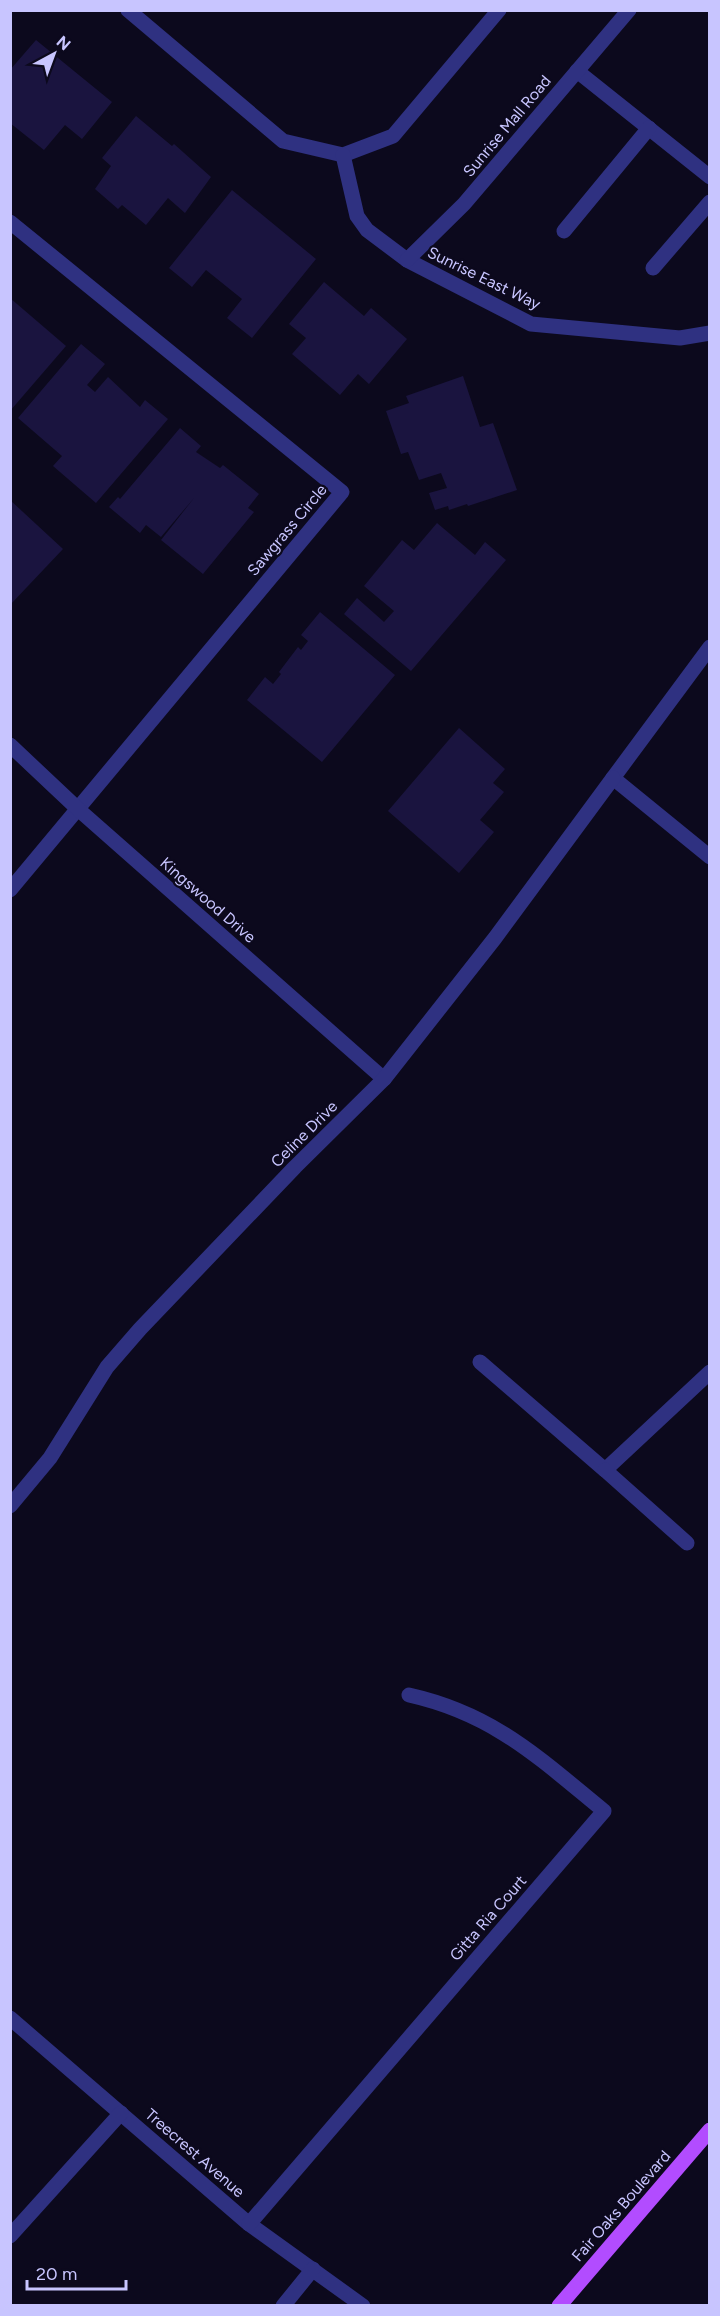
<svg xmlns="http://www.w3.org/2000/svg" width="720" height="2316" font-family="Figtree,sans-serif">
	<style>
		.building { fill: #1a143f }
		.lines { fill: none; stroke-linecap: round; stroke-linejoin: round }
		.minor { stroke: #2f3181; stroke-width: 15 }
		.major { stroke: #b24cff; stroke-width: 15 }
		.labels { text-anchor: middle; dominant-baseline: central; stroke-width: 4.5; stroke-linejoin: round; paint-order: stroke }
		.street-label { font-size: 16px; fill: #c8c5ff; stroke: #0c091d }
	</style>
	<rect width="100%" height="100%" fill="#0c091d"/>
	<g class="building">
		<path d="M36 40 112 102 82 139 65 125 44 150 10 123V70Z"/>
		<path d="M136 116 172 146 174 144 211 177 185 213 168 198 146 225 122 205 118 209 95 189 111 166 102 158Z"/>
		<path d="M232 190 316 259 252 338 227 318 242 299 206 270 192 287 169 268Z"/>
		<path d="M324 282 364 316 371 308 407 339 369 384 358 374 340 395 292 354 306 338 289 324Z"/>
		<path d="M10 298 66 346 10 411Z"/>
		<path d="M81 344 105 364 87 385 95 392 108 377 140 407 145 400 168 419 96 503 53 466 62 456 18 418Z"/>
		<path d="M463 376 480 427 493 423 517 490 468 506 467 504 449 510 448 506 435 510 429 493 447 488 441 473 419 480 408 452 401 454 386 411 409 403 406 396Z"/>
		<path d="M180 428 201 446 196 452 220 468 223 465 259 494 248 508 254 512 203 574 161 540 194 498 161 537 146 525 140 533 109 507 118 497 120 499Z"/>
		<path d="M10 500 63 549 10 605Z"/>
		<path d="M437 523 475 555 485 542 506 560 411 671 344 614 357 598 384 622 394 611 364 586 402 540 414 550Z"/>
		<path d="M320 612 395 675 322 762 247 700 265 677 273 684 281 674 279 672 298 647 301 650 308 641 301 635Z"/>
		<path d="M459 728 505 769 493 783 504 792 480 820 494 832 459 873 388 811Z"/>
	</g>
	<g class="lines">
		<g class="minor">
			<path d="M128 10 283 141 343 155 393 136 499 10"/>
			<path d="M577 71 710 177"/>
			<path d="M343 155 357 216 367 230 407 260 531 324 680 338 710 333"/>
			<path d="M10 222 342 492 10 890"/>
			<path d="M564 231 649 128"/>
			<path d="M407 260 464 204 629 10"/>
			<path d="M653 268 710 202"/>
			<path d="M710 647 613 778 710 857"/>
			<path d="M10 745 79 810 384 1079"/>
			<path d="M480 1362 605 1470 710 1372"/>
			<path d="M605 1470 687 1543"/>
			<path d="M10 1506 50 1458 107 1367 140 1329 295 1167 384 1079 495 938 613 778"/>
			<path d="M10 2018 249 2224 363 2306"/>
			<path d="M249 2224 604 1811C539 1758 494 1714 409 1695"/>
			<path d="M10 2236 121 2113"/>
			<path d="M283 2306 313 2269"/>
		</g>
		<path class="major" d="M559 2306 710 2130"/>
	</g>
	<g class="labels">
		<g class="street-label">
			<text transform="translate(507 126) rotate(-50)">Sunrise Mall Road</text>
			<text transform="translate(484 278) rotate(26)">Sunrise East Way</text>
			<text transform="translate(287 530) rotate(-50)">Sawgrass Circle</text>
			<text transform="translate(208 900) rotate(41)">Kingswood Drive</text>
			<text transform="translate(304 1134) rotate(-45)">Celine Drive</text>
			<text transform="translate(488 1918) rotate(-49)">Gitta Ria Court</text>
			<text transform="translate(195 2153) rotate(41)">Treecrest Avenue</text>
			<text transform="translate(621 2206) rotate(-49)">Fair Oaks Boulevard</text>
		</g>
	</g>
	<rect width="720" height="2316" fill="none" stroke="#c8c5ff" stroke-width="24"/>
	<g transform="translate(54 54) rotate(41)" stroke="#0c091d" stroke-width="4.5" paint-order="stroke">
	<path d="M0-4.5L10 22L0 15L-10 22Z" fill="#c8c5ff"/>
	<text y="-9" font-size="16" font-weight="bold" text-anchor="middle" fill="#c8c5ff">N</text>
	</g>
	<path d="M27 2280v9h99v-9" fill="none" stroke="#c8c5ff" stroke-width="3"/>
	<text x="36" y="2280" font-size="18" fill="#c8c5ff" stroke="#0c091d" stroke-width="4.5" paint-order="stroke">20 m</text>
</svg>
